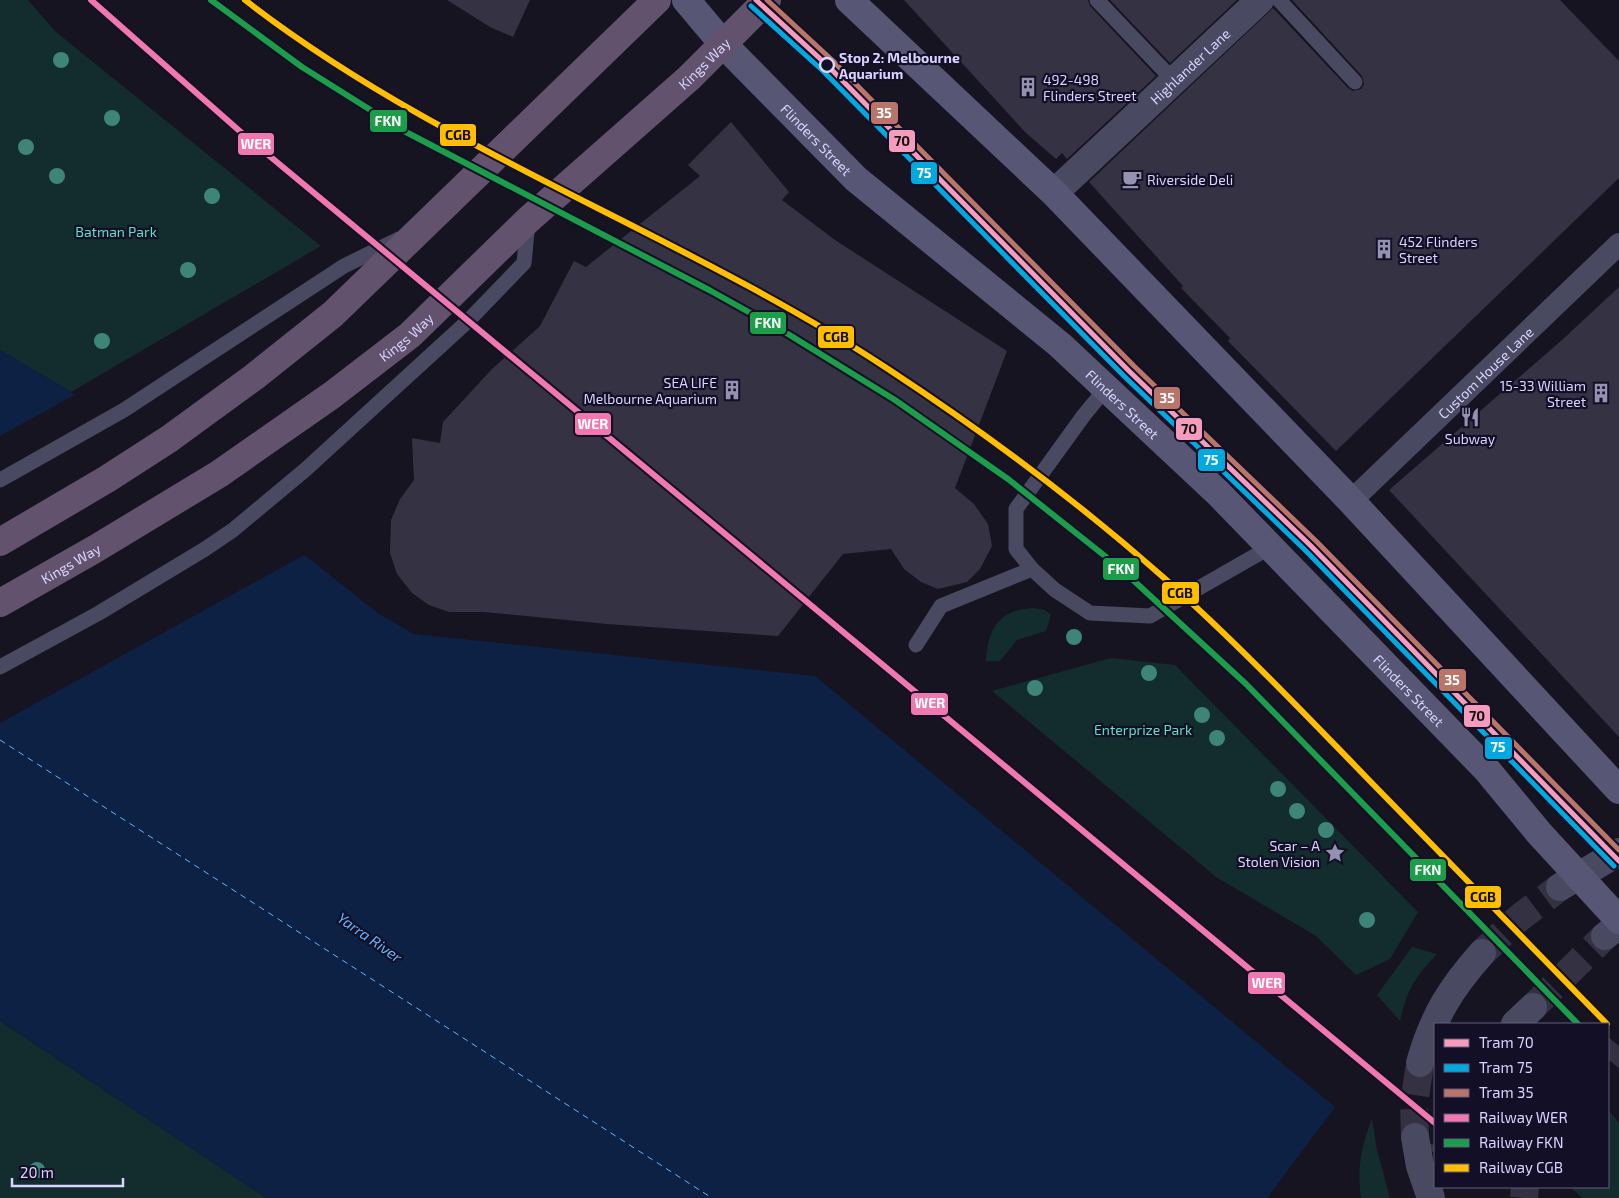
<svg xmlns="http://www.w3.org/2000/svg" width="1619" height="1198" font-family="'Exo 2',sans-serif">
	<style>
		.green { fill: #132c2d }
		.water { fill: #0d2144 }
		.pier { fill: #161421 }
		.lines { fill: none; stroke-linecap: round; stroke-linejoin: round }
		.ferry { stroke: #62b6ff; stroke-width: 1; stroke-dasharray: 6 5; stroke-linecap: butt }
		.building { fill: #343243 }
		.tertiary-tunnel { stroke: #333142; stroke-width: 28; stroke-dasharray: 28 14; stroke-linecap: butt }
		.service { stroke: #4a4962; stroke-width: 15 }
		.pedestrian { stroke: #4a4962; stroke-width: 22 }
		.minor { stroke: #4a4962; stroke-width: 28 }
		.tertiary { stroke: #4a4962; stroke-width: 28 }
		.secondary { stroke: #575674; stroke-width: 28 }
		.trunk { stroke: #62526e; stroke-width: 28 }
		.rail-1-casing { stroke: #130f26; stroke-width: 10 }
		.rail-2-casing { stroke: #130f26; stroke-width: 10 }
		.rail-3-casing { stroke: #130f26; stroke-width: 10 }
		.rail-1 { stroke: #f178af; stroke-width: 6 }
		.rail-2 { stroke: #1b9d49; stroke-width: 6 }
		.rail-3 { stroke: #ffbe00; stroke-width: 6 }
		.tram-1-casing { stroke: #130f26; stroke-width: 9 }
		.tram-2-casing { stroke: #130f26; stroke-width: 9 }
		.tram-3-casing { stroke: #130f26; stroke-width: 9 }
		.tram-1 { stroke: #f59bbb; stroke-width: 5 }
		.tram-2 { stroke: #00a9e0; stroke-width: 5 }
		.tram-3 { stroke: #b97668; stroke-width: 5 }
		.tree { fill: #3e8478 }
		.stop-dot { fill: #130f26; stroke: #d9d4ff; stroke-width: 2.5 }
		.labels { text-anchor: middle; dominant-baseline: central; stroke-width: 4.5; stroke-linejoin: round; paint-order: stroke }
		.stop-label { font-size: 14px; font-weight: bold; fill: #d9d4ff; stroke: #130f26; text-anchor: start }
		.street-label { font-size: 14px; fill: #d9d4ff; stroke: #130f26 }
		.poi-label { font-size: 14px; fill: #d9d4ff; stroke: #130f26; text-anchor: start }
		.park-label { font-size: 14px; fill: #5fe0c0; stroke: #130f26 }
		.water-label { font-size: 15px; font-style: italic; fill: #62b6ff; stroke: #130f26 }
		.line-badge { stroke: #130f26; stroke-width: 2 }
		.badge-label { font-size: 14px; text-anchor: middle; font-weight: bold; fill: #fff }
		.pale-badge-label { font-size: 14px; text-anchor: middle; font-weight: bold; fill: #111 }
	</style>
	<rect width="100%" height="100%" fill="#161421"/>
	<g class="green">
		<path d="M0 0H28L56 32 321 246 71 392 0 350Z"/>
		<path d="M1033 608 1045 610 1051 615 1046 631 1017 640 1000 661H986C988 628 999 610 1033 608Z"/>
		<path d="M1111 658 1175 665 1418 912 1390 959 1356 975 1316 936 1216 877 992 691Z"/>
		<path d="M1412 947 1437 954C1414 978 1408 988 1400 1021L1377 995Z"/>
		<path d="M0 1021 266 1198H0Z"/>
		<path d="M1608 1110 1619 1123V1198H1583L1570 1187H1608Z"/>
		<path d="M1372 1118 1377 1150 1390 1198H1361C1357 1165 1361 1149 1372 1118Z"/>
	</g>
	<path class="water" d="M0 350 71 392 307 557 379 614 414 634 815 676 1335 1107 1267 1198H266L0 1021Z"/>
	<path class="pier" d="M78 393 306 554 0 723V436Z"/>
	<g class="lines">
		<path class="ferry" d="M0 740 712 1198"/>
	</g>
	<g class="building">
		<path d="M447 0H530L513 37 490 27Z"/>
		<path d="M904 0H1088L1090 6 1156 76 1067 159 1062 153 1056 159 1025 132Z"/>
		<path d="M1110 0H1237L1170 63Z"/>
		<path d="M1292 0H1560L1619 61V178L1336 451 1228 341 1230 338 1181 288 1183 286 1089 182 1273 8 1348 88 1353 91 1361 89 1364 84 1362 76Z"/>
		<path d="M731 122 789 192 782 200 835 240 1007 351 955 488 974 504 988 524 992 546 980 569 967 582 938 589 921 582 904 569 891 549 843 554 778 636 607 624 484 612H449L429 605 412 593 397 574 390 553 391 520 400 499 414 480 412 438 440 443 443 422 492 369 540 326 574 261 586 267 700 176 688 165Z"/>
		<path d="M1619 287V737L1389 490 1562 340Z"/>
	</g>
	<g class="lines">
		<g class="tertiary-tunnel">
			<path d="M1482 953 1519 918 1560 887"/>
			<path d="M1533 1007 1605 936"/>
			<path d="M1608 1059 1619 1046"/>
			<path d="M1415 1137 1414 1104 1420 1063"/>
			<path d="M1433 1152 1435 1145"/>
			<path d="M1524 1198 1525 1187"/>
		</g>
		<g class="service">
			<path d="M1097 0 1175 82"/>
			<path d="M1279 0 1355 82"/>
			<path d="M1107 387 1084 415 1016 509V549L1032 569 1055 590 1090 613 1150 616 1272 546"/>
			<path d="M0 480 124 410 344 266 399 239"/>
			<path d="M916 645 941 606 1032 569"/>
			<path d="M0 667 99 613 205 549 233 530 305 470 468 321 524 263 528 222"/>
		</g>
		<path class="pedestrian" id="s1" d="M1351 501 1619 244"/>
		<path class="minor" id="s2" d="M1054 193 1260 0"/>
		<g class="tertiary">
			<path d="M1560 887 1619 852"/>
			<path d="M1605 936 1619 925"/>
			<path d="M1515 1024 1533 1007"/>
			<path d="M1420 1063C1433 1017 1450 989 1482 953"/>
			<path d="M1415 1137 1420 1166 1431 1198"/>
		</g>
		<g class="secondary">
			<path id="s3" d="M686 0 723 44 856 179 1060 345 1218 493 1487 770 1539 833 1619 920"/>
			<path d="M849 0 1054 193 1351 501 1619 790"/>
		</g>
		<g class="trunk">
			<path d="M0 542 107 479 169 439 254 377 333 314 657 0"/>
			<path id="s4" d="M0 603 95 549 219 474 332 395 410 335 528 220 689 78 767 0"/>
		</g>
		<defs>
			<path id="rail-1" d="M91 0 243 134 1435 1123"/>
			<path id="rail-2" d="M211 0 302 67 404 131 711 291 788 334 895 400 1008 479 1120 568 1246 684 1578 1024"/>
			<path id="rail-3" d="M245 0C441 152 682 233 888 369 984 432 1077 501 1163 577 1234 640 1300 709 1366 777 1446 859 1527 942 1607 1024"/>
		</defs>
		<use href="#rail-1" class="rail-1-casing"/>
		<use href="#rail-2" class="rail-2-casing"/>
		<use href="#rail-3" class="rail-3-casing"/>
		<use href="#rail-1" class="rail-1"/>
		<use href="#rail-2" class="rail-2"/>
		<use href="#rail-3" class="rail-3"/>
		<defs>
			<path id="tram-1" d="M756 0 827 65 1129 371 1311 546 1619 861"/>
			<path id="tram-2" d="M751 6 822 70 1124 376 1306 551 1614 866"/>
			<path id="tram-3" d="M767 0 832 60 1134 366 1316 541 1619 850"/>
		</defs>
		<use href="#tram-1" class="tram-1-casing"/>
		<use href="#tram-2" class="tram-2-casing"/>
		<use href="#tram-3" class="tram-3-casing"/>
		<use href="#tram-1" class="tram-1"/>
		<use href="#tram-2" class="tram-2"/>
		<use href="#tram-3" class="tram-3"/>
	</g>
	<g class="tree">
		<circle cx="61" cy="60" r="8"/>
		<circle cx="112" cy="118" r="8"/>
		<circle cx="26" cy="147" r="8"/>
		<circle cx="57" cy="176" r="8"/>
		<circle cx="212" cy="196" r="8"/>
		<circle cx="188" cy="270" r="8"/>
		<circle cx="102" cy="341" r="8"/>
		<circle cx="1074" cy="637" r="8"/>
		<circle cx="1149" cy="673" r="8"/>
		<circle cx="1035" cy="688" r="8"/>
		<circle cx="1202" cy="715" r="8"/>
		<circle cx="1217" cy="738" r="8"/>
		<circle cx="1278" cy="789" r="8"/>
		<circle cx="1297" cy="811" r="8"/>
		<circle cx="1326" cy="830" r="8"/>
		<circle cx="1367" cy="920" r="8"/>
		<circle cx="37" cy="1170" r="8"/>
	</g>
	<defs>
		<symbol id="building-bare" viewBox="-9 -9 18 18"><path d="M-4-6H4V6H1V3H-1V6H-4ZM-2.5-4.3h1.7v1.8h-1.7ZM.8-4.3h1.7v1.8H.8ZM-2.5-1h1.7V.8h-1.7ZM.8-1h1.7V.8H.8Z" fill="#9591b1" stroke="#130f26" stroke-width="2.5" paint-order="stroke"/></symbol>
		<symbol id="cafe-bare" viewBox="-9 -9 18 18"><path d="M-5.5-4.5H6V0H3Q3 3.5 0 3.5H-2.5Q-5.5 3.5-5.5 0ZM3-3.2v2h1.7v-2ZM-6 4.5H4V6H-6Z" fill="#9591b1" stroke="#130f26" stroke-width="2.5" paint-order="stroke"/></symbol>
		<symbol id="restaurant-bare" viewBox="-9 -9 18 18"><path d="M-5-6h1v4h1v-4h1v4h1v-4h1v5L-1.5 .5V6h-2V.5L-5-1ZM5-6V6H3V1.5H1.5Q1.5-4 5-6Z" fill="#9591b1" stroke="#130f26" stroke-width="2.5" paint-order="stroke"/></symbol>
		<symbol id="sight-bare" viewBox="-9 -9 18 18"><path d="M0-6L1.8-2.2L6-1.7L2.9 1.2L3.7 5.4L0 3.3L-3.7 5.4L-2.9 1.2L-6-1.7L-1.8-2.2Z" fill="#9591b1" stroke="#130f26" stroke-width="2.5" paint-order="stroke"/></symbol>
	</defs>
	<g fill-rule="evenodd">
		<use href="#building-bare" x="1014" y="73" width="28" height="28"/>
		<use href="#cafe-bare" x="1118" y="165" width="28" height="28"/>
		<use href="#building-bare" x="1370" y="235" width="28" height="28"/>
		<use href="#building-bare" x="718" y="376" width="28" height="28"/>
		<use href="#building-bare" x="1587" y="379" width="28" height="28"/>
		<use href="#restaurant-bare" x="1456" y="403" width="28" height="28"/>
		<use href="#sight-bare" x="1321" y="839" width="28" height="28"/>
	</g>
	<circle class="stop-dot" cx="827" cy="65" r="7"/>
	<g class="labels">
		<g class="stop-label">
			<text x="839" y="57">Stop 2: Melbourne<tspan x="839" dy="16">Aquarium</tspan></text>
		</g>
		<g class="street-label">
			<text stroke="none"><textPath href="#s4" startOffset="891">Kings Way</textPath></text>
			<text stroke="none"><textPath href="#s2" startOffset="186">Highlander Lane</textPath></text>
			<text stroke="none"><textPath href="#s3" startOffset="191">Flinders Street</textPath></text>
			<text stroke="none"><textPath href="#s4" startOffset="486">Kings Way</textPath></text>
			<text stroke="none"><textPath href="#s1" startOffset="186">Custom House Lane</textPath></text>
			<text stroke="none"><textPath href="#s3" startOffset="596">Flinders Street</textPath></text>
			<text stroke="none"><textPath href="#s4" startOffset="81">Kings Way</textPath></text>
			<text stroke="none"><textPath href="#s3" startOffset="1001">Flinders Street</textPath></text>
		</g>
		<g class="poi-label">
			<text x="1043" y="79">492-498<tspan x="1043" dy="16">Flinders Street</tspan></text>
			<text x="1147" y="179">Riverside Deli</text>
			<text x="1399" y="241">452 Flinders<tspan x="1399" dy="16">Street</tspan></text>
			<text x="717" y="382" text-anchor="end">SEA LIFE<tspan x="717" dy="16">Melbourne Aquarium</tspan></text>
			<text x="1586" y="385" text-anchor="end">15-33 William<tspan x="1586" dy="16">Street</tspan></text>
			<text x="1470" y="438" text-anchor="middle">Subway</text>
			<text x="1320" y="845" text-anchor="end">Scar – A<tspan x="1320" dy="16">Stolen Vision</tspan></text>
		</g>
		<g class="park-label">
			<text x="116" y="231">Batman Park</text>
			<text x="1143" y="729">Enterprize Park</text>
		</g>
		<g class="water-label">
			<text transform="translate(370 937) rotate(35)">Yarra River</text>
		</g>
	</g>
	<g class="line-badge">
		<rect x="870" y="101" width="29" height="24" rx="5" fill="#b97668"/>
		<rect x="369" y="109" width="39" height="24" rx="5" fill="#1b9d49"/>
		<rect x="439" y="123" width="38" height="24" rx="5" fill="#ffbe00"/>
		<rect x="888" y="129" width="28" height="24" rx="5" fill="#f59bbb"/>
		<rect x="237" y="132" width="38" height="24" rx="5" fill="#f178af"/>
		<rect x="910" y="161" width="28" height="24" rx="5" fill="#00a9e0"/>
		<rect x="749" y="311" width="38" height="24" rx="5" fill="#1b9d49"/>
		<rect x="817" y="325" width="38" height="24" rx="5" fill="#ffbe00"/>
		<rect x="1153" y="386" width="28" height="24" rx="5" fill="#b97668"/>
		<rect x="574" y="412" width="38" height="24" rx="5" fill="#f178af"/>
		<rect x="1175" y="417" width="28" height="24" rx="5" fill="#f59bbb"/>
		<rect x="1197" y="448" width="29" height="24" rx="5" fill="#00a9e0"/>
		<rect x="1102" y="557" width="38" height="24" rx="5" fill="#1b9d49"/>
		<rect x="1161" y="581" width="39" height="24" rx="5" fill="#ffbe00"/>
		<rect x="1438" y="668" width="29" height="24" rx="5" fill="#b97668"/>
		<rect x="910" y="692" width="39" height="24" rx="5" fill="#f178af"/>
		<rect x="1463" y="704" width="28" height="24" rx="5" fill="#f59bbb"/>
		<rect x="1484" y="736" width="29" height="24" rx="5" fill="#00a9e0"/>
		<rect x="1409" y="858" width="38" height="24" rx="5" fill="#1b9d49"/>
		<rect x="1464" y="885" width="38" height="24" rx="5" fill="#ffbe00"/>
		<rect x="1247" y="971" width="39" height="24" rx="5" fill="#f178af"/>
	</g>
	<g class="badge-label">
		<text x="884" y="118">35</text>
		<text x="388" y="126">FKN</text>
		<text x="256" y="149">WER</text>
		<text x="924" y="178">75</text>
		<text x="768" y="328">FKN</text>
		<text x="1167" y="403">35</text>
		<text x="593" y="429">WER</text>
		<text x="1211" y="465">75</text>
		<text x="1121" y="574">FKN</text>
		<text x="1452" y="685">35</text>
		<text x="930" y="708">WER</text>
		<text x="1498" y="752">75</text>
		<text x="1428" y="875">FKN</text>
		<text x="1267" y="988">WER</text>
	</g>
	<g class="pale-badge-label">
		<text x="458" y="140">CGB</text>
		<text x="902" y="146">70</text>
		<text x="836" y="342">CGB</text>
		<text x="1189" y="434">70</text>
		<text x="1180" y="598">CGB</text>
		<text x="1477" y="721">70</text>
		<text x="1483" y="902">CGB</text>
	</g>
	<rect x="1434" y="1023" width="175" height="165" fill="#130f26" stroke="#625e7d"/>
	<rect x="1444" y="1039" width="25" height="8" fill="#f59bbb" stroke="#625e7d"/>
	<text x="1479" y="1048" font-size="15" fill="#d9d4ff">Tram 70</text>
	<rect x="1444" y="1064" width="25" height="8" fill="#00a9e0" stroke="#625e7d"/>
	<text x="1479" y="1073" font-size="15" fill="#d9d4ff">Tram 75</text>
	<rect x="1444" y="1089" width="25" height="8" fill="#b97668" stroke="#625e7d"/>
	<text x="1479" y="1098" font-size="15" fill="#d9d4ff">Tram 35</text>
	<rect x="1444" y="1114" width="25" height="8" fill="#f178af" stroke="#625e7d"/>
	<text x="1479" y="1123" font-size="15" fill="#d9d4ff">Railway WER</text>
	<rect x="1444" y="1139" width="25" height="8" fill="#1b9d49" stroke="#625e7d"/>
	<text x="1479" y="1148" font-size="15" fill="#d9d4ff">Railway FKN</text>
	<rect x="1444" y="1164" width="25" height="8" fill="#ffbe00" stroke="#625e7d"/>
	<text x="1479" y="1173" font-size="15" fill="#d9d4ff">Railway CGB</text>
	<path d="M12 1178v8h111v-8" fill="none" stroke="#d9d4ff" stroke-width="2.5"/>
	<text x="20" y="1178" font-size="15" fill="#d9d4ff" stroke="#130f26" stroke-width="4" paint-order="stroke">20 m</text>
</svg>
